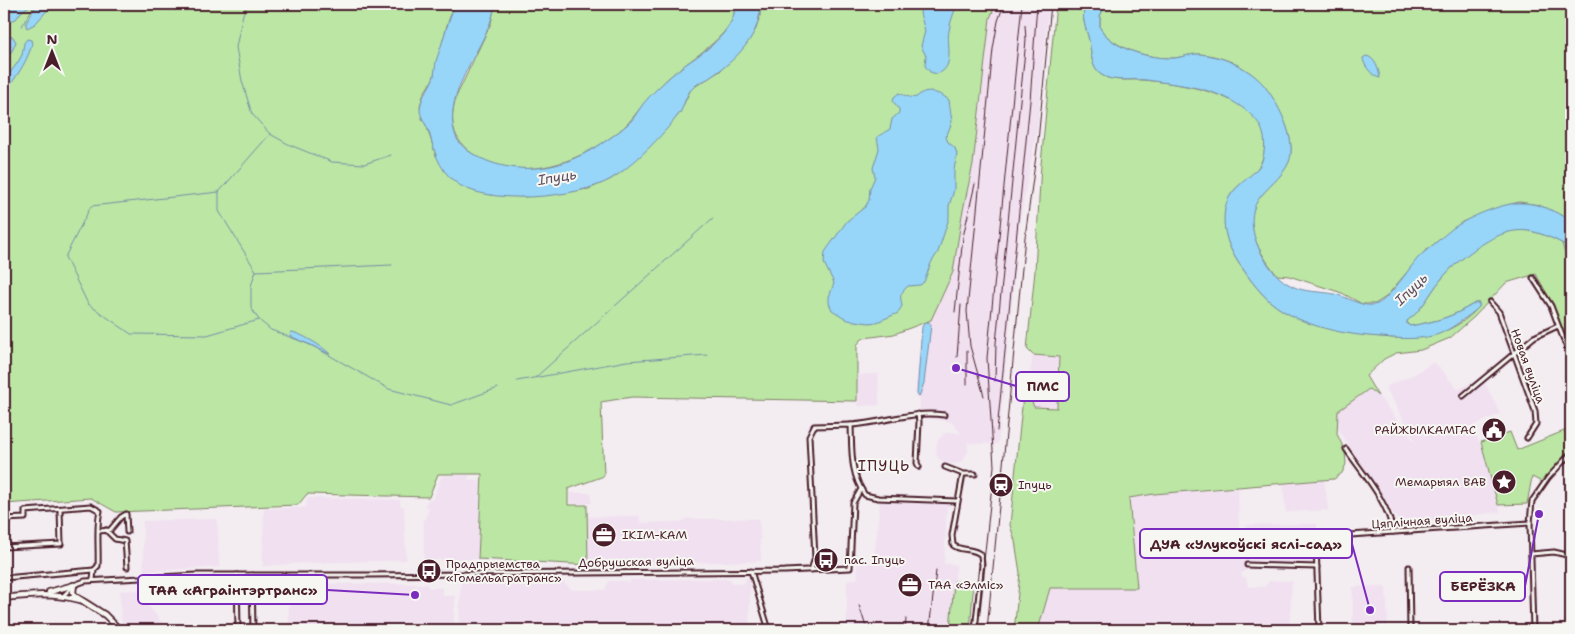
<svg xmlns="http://www.w3.org/2000/svg" width="1575" height="634" font-family="'Shantell Sans',sans-serif">
	<style>
		.built { fill: #f0e0f0 }
		.green { fill: #bbe6a4; stroke: #828268 }
		.water { fill: #97d6f8; stroke: #788da6 }
		.lines { fill: none; stroke-linecap: round; stroke-linejoin: round }
		.stream { stroke: #788da6; stroke-width: 1 }
		.street-casing { stroke: #4a1f2b; stroke-width: 7 }
		.primary-casing { stroke: #4a1f2b; stroke-width: 8 }
		.street { stroke: #f6f6f2; stroke-width: 3 }
		.primary { stroke: #f6f6f2; stroke-width: 4.5 }
		.rail { stroke: #4a1f2b; stroke-width: 1 }
		.labels { text-anchor: middle; dominant-baseline: central; stroke-width: 4; stroke-linejoin: round; paint-order: stroke }
		.street-label { font-size: 12px; fill: #4a1f2b; stroke: #f6f6f2 }
		.poi-label { font-size: 12px; fill: #4a1f2b; stroke: #f6f6f2; text-anchor: start }
		.water-label { font-size: 14px; font-style: italic; fill: #5d4d5e; stroke: #f6f6f2 }
		.quarter-label { font-size: 15px; letter-spacing: 1px; fill: #4a1f2b; stroke: #f6f6f2 }
		.leader { fill: none; stroke: #7b2cbf; stroke-width: 2 }
		.callout-dot { fill: #7b2cbf; stroke: #f6f6f2; stroke-width: 2 }
		.callout { fill: #f6f6f2; stroke: #7b2cbf; stroke-width: 2 }
		.callout-label { font-size: 14px; text-anchor: middle; font-weight: bold; fill: #4a1f2b }
	</style>
	<rect width="100%" height="100%" fill="#f3ecf1"/>
	<filter id="ink" filterUnits="userSpaceOnUse"><feTurbulence type="fractalNoise" baseFrequency=".02" numOctaves="2"/><feDisplacementMap in="SourceGraphic" scale="10" xChannelSelector="R" yChannelSelector="G"/><feConvolveMatrix kernelMatrix="1 2 1 2 8 2 1 2 1" color-interpolation-filters="sRGB"/></filter>
	<g filter="url(#ink)">
		<g class="built">
			<path d="M996 4H1049L1037 128 1020 220 998 444 969 443 967 441 968 451 963 460 958 463 947 464 938 458 936 453 937 442 944 434 949 432 962 434 952 422 920 417V399L915 397 922 323 931 319 953 272 962 215 973 164 990 18Z"/>
			<path d="M1033 355 1060 357 1057 409 1034 407 1028 392Z"/>
			<path d="M1434 362 1458 390 1482 377 1500 414 1467 428 1477 437 1485 454 1500 512 1400 523 1360 463 1337 427V411L1369 389 1378 396 1417 445 1386 387 1417 373Z"/>
			<path d="M878 374 879 405 858 406 857 375Z"/>
			<path d="M469 475 468 480H480L478 559 424 560V521L430 507 425 506 428 500 433 499 442 476Z"/>
			<path d="M1324 480 1328 510 1286 512 1283 483Z"/>
			<path d="M1238 488 1239 534H1246V525L1317 524 1319 564 1247 561 1248 569 1241 573 1242 577 1246 578 1248 587H1265L1269 581H1292L1289 630H1038L1050 588H1137L1129 498 1154 494Z"/>
			<path d="M569 493H591V503H570Z"/>
			<path d="M307 498 400 500V506L404 507 406 560 302 563 263 566 264 509 306 508Z"/>
			<path d="M880 501 947 504 944 564 956 565 950 630H847V580L858 579 857 563H874Z"/>
			<path d="M639 516 640 523 682 522 686 519H759L761 561 588 565V517Z"/>
			<path d="M217 519 219 567 144 571 143 521Z"/>
			<path d="M746 578 750 579 749 630 710 626V629H706L705 630H459L461 582 562 581 572 590H605L609 581H626L630 584V580L730 579 733 584H744Z"/>
			<path d="M289 581 336 584H426L429 588H442V596H455L453 630H289Z"/>
			<path d="M1384 586 1386 589 1388 630H1353V587Z"/>
			<path d="M147 590 148 606 168 630H125L122 627 120 591Z"/>
		</g>
		<g class="green">
			<path d="M4 4H455L447 25 433 79 424 93 420 106 422 118 427 127 436 156 466 188 491 195 524 197 589 189 611 179 624 170 658 137 679 114 691 89 720 71 744 47 756 29 760 16V4H996L990 18 973 164 962 215 953 272 931 320 894 334 864 338 861 340 857 345V401L632 397 601 402 604 476 568 489V505H587L588 565 478 559 482 474H438L429 497 307 494 298 505 116 512 91 498 4 504Z"/>
			<path d="M495 4H734C740 32 690 59 672 75 662 84 651 94 643 105 636 113 631 121 623 128 583 162 521 185 473 154 452 140 449 120 456 97L491 23Z"/>
			<path d="M1056 4H1086C1080 17 1086 27 1089 40 1091 50 1091 65 1098 72 1109 83 1128 79 1142 80 1177 83 1234 91 1257 120 1262 126 1264 133 1265 141 1266 181 1232 178 1226 206 1221 229 1229 251 1243 269 1251 281 1261 294 1272 303 1303 327 1345 334 1383 337 1421 341 1452 336 1479 307V303H1475C1450 318 1438 321 1410 326L1407 324V321C1410 318 1415 315 1418 311 1427 301 1434 287 1443 277 1458 259 1493 231 1517 230 1535 229 1555 239 1571 248V350L1554 307 1536 274 1506 283 1474 317 1450 338 1421 350 1396 353 1384 359 1366 376 1378 396 1369 389 1338 411 1337 434 1345 451 1346 464 1342 473 1334 479 1154 494 1129 498 1137 588H1050L1038 630H1011L1015 622 1020 573 1015 541 1010 525 1023 396 1028 392 1034 407 1057 408 1059 357 1033 355 1027 349 1035 271 1041 164Z"/>
			<path d="M1106 4H1571V220L1539 205 1519 202 1504 206 1462 222 1424 252 1386 297 1375 304H1362L1342 293 1289 276 1277 275C1263 258 1246 232 1253 209 1257 198 1266 190 1274 182 1283 173 1291 163 1291 149 1291 129 1278 106 1267 90 1253 69 1223 55 1198 54 1190 54 1183 57 1175 58 1150 59 1115 50 1100 28V16Z"/>
			<path d="M1564 431 1571 441V448L1542 482 1532 477 1527 504 1498 505 1481 442 1510 432 1517 450Z"/>
			<path d="M954 581C963 582 971 582 973 592L970 630H950Z"/>
		</g>
		<g class="water">
			<path d="M4 4H32L21 12 16 19 4 23Z"/>
			<path d="M37 4H53L35 24 27 28 26 26V23Z"/>
			<path d="M455 4H495C490 46 437 94 457 139 463 150 479 158 490 162 517 172 550 170 575 158 595 149 617 135 632 120 636 115 639 109 643 104 651 94 662 84 672 75 688 61 709 51 722 35 729 27 737 14 734 4H760C762 34 736 60 712 76 706 81 698 82 693 88 685 94 685 106 679 114 663 135 633 166 611 179 579 198 483 207 454 181 438 168 434 150 429 132 426 124 421 118 420 111 420 96 430 89 434 76 435 71 435 66 436 61 443 42 447 23 455 4Z"/>
			<path d="M922 4H957C954 13 950 22 949 31 946 44 956 68 937 74L930 72 925 66 926 56 921 46 925 31 920 13Z"/>
			<path d="M1086 4H1106L1100 16V28C1114 50 1150 59 1175 58 1183 57 1190 54 1197 54 1220 55 1246 66 1262 83 1277 100 1298 140 1289 162 1282 178 1267 187 1258 200 1242 224 1262 262 1280 278 1299 294 1313 290 1334 294 1347 296 1363 309 1377 304 1388 300 1409 269 1417 259 1424 251 1433 246 1440 239 1446 234 1451 229 1458 225 1472 216 1505 202 1522 203 1540 203 1555 212 1571 220V248C1531 226 1513 223 1475 249 1464 257 1452 266 1443 277 1434 287 1427 301 1418 311 1415 315 1410 318 1407 321V324L1410 326C1437 321 1451 318 1475 303H1479V307C1474 312 1468 316 1461 321 1454 326 1447 331 1439 334 1423 340 1399 339 1382 337 1345 335 1302 327 1272 303 1261 294 1251 281 1243 269 1230 252 1221 231 1225 209 1228 190 1245 182 1257 169 1262 164 1263 158 1264 152 1268 125 1251 112 1230 100 1204 86 1174 84 1146 80 1131 78 1110 84 1098 72 1091 65 1091 50 1089 40 1086 27 1080 17 1086 4Z"/>
			<path d="M4 35 13 37 16 42 12 51 4 60Z"/>
			<path d="M27 39 31 40 32 44C27 63 15 78 4 94V81L18 62 22 55 24 43Z"/>
			<path d="M1366 56C1375 57 1379 70 1380 78 1373 77 1363 65 1363 58Z"/>
			<path d="M930 91 942 95 949 100 952 122 946 137 948 142 955 148 957 154 954 170V190L949 206V218L938 252 931 263 924 282 920 285 908 286C899 295 900 294 902 306L898 313 877 322 869 323 848 320 832 310 829 303V297L834 283 824 263 825 252 847 221 865 207 869 200 870 188 875 177 873 168 879 149 877 137 890 129 892 119 899 113V109L893 101 894 97 899 93C923 104 913 92 930 91Z"/>
			<path d="M929 322 931 325 924 383 919 397 917 394 922 327 924 323Z"/>
			<path d="M291 332C299 332 325 348 330 354L290 336Z"/>
		</g>
		<g class="lines">
			<g class="stream">
				<path d="M248 4 243 14 236 47 242 81 252 114 270 134 290 145 332 162 364 164 391 155"/>
				<path d="M22 26 35 4"/>
				<path d="M219 192V211L256 271 392 265"/>
				<path d="M1562 244 1571 272"/>
				<path d="M256 271 251 286V308L259 320 271 330 311 345 389 389 451 405 498 388"/>
				<path d="M259 320 207 335 131 334 88 304 65 257 91 206 219 192 270 134"/>
				<path d="M536 377 713 218"/>
				<path d="M517 381 627 361 707 355"/>
			</g>
			<defs>
				<g id="street">
					<path d="M1533 278 1551 306 1571 359"/>
					<path d="M1490 302 1499 312 1535 411 1536 424 1527 438"/>
					<path d="M1463 396 1534 337 1558 326"/>
					<path d="M918 414 919 422 917 463 919 467"/>
					<path d="M851 425C883 423 913 410 944 415"/>
					<path d="M1346 449C1363 474 1388 501 1393 532"/>
					<path d="M945 467 963 474 952 535 953 545C961 552 973 547 981 555L982 565 975 630"/>
					<path d="M963 474H975"/>
					<path d="M4 519 25 518V511L91 506 100 511C96 525 99 550 98 566L94 570 93 580"/>
					<path d="M106 530 115 539 125 541 127 567"/>
					<path d="M99 531 110 530 121 517 126 514 127 532"/>
					<path d="M4 547 61 544 60 509"/>
					<path d="M1531 554 1554 552 1571 556"/>
					<path d="M1247 565 1317 567"/>
					<path d="M1409 567 1410 630"/>
					<path d="M811 570 815 558 809 436 814 426 851 425C852 450 850 474 865 495L878 498 957 501"/>
					<path d="M751 571 769 630"/>
					<path d="M237 575 238 630"/>
					<path d="M252 575 253 630"/>
					<path d="M4 578 94 570"/>
					<path d="M64 595 74 585 85 581 197 575H368L785 571 850 568 853 503 861 489"/>
					<path d="M1319 630 1316 544 1320 537 1530 523"/>
					<path d="M1533 630 1530 523 1532 501 1548 478 1571 453"/>
				</g>
				<g id="primary">
					<path d="M74 585 73 592 75 596 105 615 120 630"/>
					<path d="M49 592 74 585"/>
					<path d="M4 598C30 595 54 593 80 600"/>
				</g>
			</defs>
			<use href="#street" class="street-casing"/>
			<use href="#primary" class="primary-casing"/>
			<use href="#street" class="street"/>
			<use href="#primary" class="primary"/>
			<g class="rail">
				<path d="M955 312 963 237 975 184"/>
				<path d="M967 351V384"/>
				<path d="M957 357 961 305"/>
				<path d="M995 381 996 343 1026 40 1025 25"/>
				<path d="M984 396 970 346 967 311 993 49 998 21 1004 4"/>
				<path d="M997 431 1030 101 1037 4"/>
				<path d="M859 605 867 630"/>
				<path d="M905 630 906 619"/>
				<path d="M929 630 936 571"/>
				<path d="M978 630 979 609 994 466 987 358 1022 4"/>
				<path d="M987 630 1025 237 1038 141 1051 4"/>
			</g>
		</g>
	</g>
	<defs>
		<symbol id="civic-disc" viewBox="-11 -11 22 22"><circle r="9.5" fill="#4a1f2b" stroke="#f6f6f2"/><path d="M-.6-6.5H3V-4.5H.6V-3L4-1V1h2V6H-6V1h2V-1L-.6-3ZM-1.2 2.5V6h2.4V2.5Z" fill="#fff"/></symbol>
		<symbol id="sight-disc" viewBox="-11 -11 22 22"><circle r="9.5" fill="#4a1f2b" stroke="#f6f6f2"/><path d="M0-6L1.8-2.2L6-1.7L2.9 1.2L3.7 5.4L0 3.3L-3.7 5.4L-2.9 1.2L-6-1.7L-1.8-2.2Z" fill="#fff"/></symbol>
		<symbol id="station-disc" viewBox="-11 -11 22 22"><circle r="9.5" fill="#4a1f2b" stroke="#f6f6f2"/><path d="M-3-6H3Q5-6 5-4V2Q5 4 3 4L4.5 6H3L1.5 4h-3L-3 6H-4.5L-3 4Q-5 4-5 2V-4Q-5-6-3-6ZM-3.5-4v3h7v-3ZM-3.5 1v1.5H-2V1ZM2 1v1.5H3.5V1Z" fill="#fff"/></symbol>
		<symbol id="office-disc" viewBox="-11 -11 22 22"><circle r="9.5" fill="#4a1f2b" stroke="#f6f6f2"/><path d="M-6-3h4V-5.5h4V-3h4V5H-6ZM-1-4.5V-3h2v-1.5ZM-6 0V1H6V0Z" fill="#fff"/></symbol>
		<symbol id="bus-disc" viewBox="-11 -11 22 22"><circle r="9.5" fill="#4a1f2b" stroke="#f6f6f2"/><path d="M-5-6H5V4H4V6H2V4H-2V6H-4V4H-5ZM-3.5-4V0h7V-4ZM-3.5 1.2v1.5H-2V1.2ZM2 1.2v1.5H3.5V1.2Z" fill="#fff"/></symbol>
	</defs>
	<g fill-rule="evenodd">
		<use href="#civic-disc" x="1480" y="416" width="28" height="28"/>
		<use href="#sight-disc" x="1490" y="468" width="28" height="28"/>
		<use href="#station-disc" x="987" y="471" width="28" height="28"/>
		<use href="#office-disc" x="590" y="521" width="28" height="28"/>
		<use href="#bus-disc" x="812" y="546" width="28" height="28"/>
		<use href="#bus-disc" x="415" y="557" width="28" height="28"/>
		<use href="#office-disc" x="896" y="571" width="28" height="28"/>
	</g>
	<g class="labels">
		<g class="street-label">
			<text transform="translate(1528 366) rotate(70)">Новая вуліца</text>
			<text transform="translate(1422 521) rotate(-4)">Цяплічная вуліца</text>
			<text transform="translate(636 562) rotate(-1)">Добрушская вуліца</text>
		</g>
		<g class="poi-label">
			<text x="1476" y="430" text-anchor="end">РАЙЖЫЛКАМГАС</text>
			<text x="1486" y="482" text-anchor="end">Мемарыял ВАВ</text>
			<text x="1018" y="485">Іпуць</text>
			<text x="622" y="535">ІКІМ-КАМ</text>
			<text x="844" y="560">пас. Іпуць</text>
			<text x="446" y="564">Прадпрыемства<tspan x="446" dy="14">«Гомельагратранс»</tspan></text>
			<text x="928" y="585">ТАА «Элміс»</text>
		</g>
		<g class="water-label">
			<text transform="translate(557 177) rotate(-9)">Іпуць</text>
			<text transform="translate(1411 289) rotate(-44)">Іпуць</text>
		</g>
		<g class="quarter-label">
			<text x="884" y="466">ІПУЦЬ</text>
		</g>
	</g>
	<path class="leader" d="M956 368L1016 386M1370 610L1352 544M1539 514L1525 586M415 595L327 590"/>
	<g class="callout-dot">
		<circle cx="956" cy="368" r="5"/>
		<circle cx="1370" cy="610" r="5"/>
		<circle cx="1539" cy="514" r="5"/>
		<circle cx="415" cy="595" r="5"/>
	</g>
	<g class="callout">
		<rect x="1016" y="372" width="53" height="29" rx="5"/>
		<rect x="1140" y="529" width="212" height="29" rx="5"/>
		<rect x="1440" y="572" width="85" height="29" rx="5"/>
		<rect x="138" y="575" width="189" height="29" rx="5"/>
	</g>
	<g class="callout-label">
		<text x="1043" y="391">ПМС</text>
		<text x="1246" y="549">ДУА «Улукоўскі яслі-сад»</text>
		<text x="1483" y="591">БЕРЁЗКА</text>
		<text x="233" y="595">ТАА «Аграінтэртранс»</text>
	</g>
	<rect width="1575" height="634" fill="none" stroke="#f6f6f2" stroke-width="20"/>
	<rect x="10" y="10" width="1555" height="614" fill="none" stroke="#4a1f2b" stroke-width="2" filter="url(#ink)"/>
	<g transform="translate(52 52)" stroke="#f6f6f2" stroke-width="4" paint-order="stroke">
	<path d="M0-4L9 19L0 12L-9 19Z" fill="#4a1f2b"/>
	<text y="-8" font-size="14" font-weight="bold" text-anchor="middle" fill="#4a1f2b">N</text>
	</g>
</svg>
